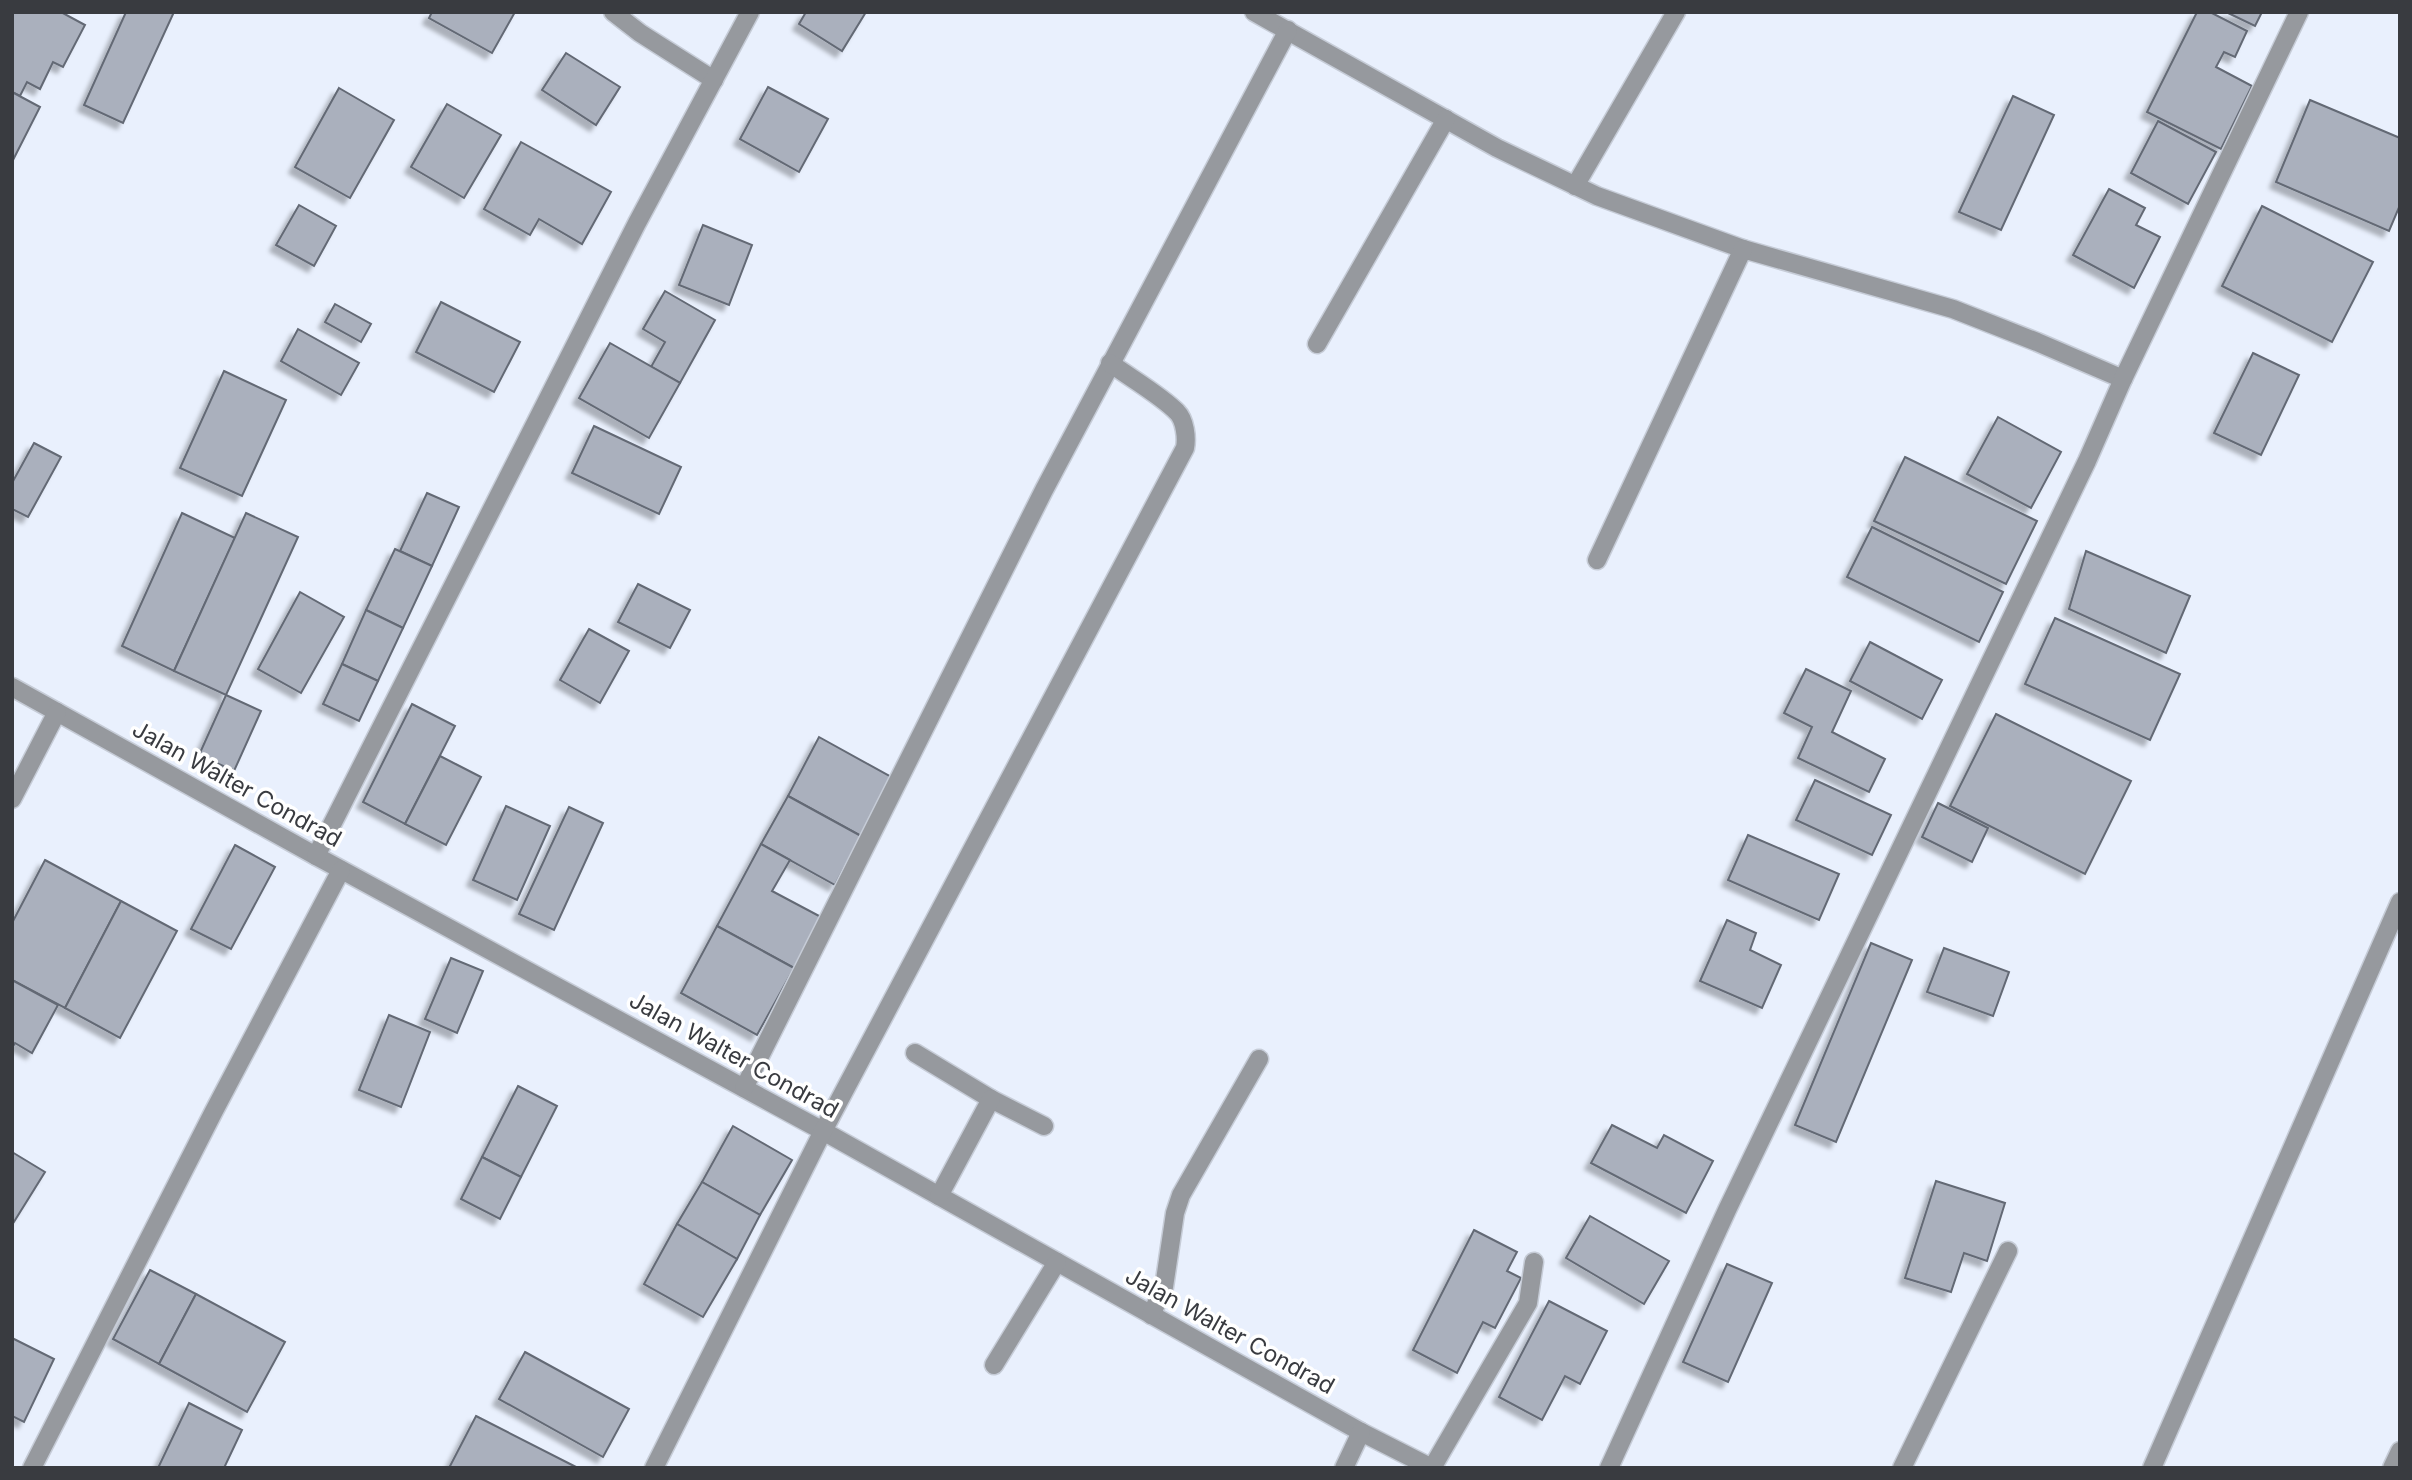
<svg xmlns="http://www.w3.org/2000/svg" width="2412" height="1480" font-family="Inter,sans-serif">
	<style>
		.building { fill: #aab0bd; stroke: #636974; stroke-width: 2; filter: url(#shadow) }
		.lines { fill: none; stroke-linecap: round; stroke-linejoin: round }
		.minor-casing { stroke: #c6ccd7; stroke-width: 21 }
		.minor { stroke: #96999e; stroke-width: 18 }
		.labels { text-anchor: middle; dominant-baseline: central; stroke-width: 7; stroke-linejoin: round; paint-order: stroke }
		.street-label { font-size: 23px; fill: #393b40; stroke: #fff }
	</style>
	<defs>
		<filter id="shadow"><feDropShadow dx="-6" dy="6" stdDeviation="2" flood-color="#0004"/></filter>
	</defs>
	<rect width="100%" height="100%" fill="#e9f0fd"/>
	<g class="building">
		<path d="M12 12H61L85 25 63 67 53 62 40 89 27 82 20 96 12 92Z"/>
		<path d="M126 12H174L123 123 84 105Z"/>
		<path d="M432 12H515L492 53 429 18Z"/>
		<path d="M806 12H866L842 51 799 24Z"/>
		<path d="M2197 12H2210L2247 31 2235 57 2224 52 2216 67 2252 86 2221 149 2147 112Z"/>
		<path d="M2226 12H2262L2255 26Z"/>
		<path d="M566 53 620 87 596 125 542 90Z"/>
		<path d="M768 87 828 119 799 172 740 139Z"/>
		<path d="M339 88 394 120 350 198 295 167Z"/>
		<path d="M12 92 40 107 12 162Z"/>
		<path d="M2013 96 2054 115 2001 230 1959 212Z"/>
		<path d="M2310 100 2400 138V205L2389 231 2276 182Z"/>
		<path d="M447 104 501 135 464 198 411 167Z"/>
		<path d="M2158 121 2216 152 2188 204 2131 173Z"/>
		<path d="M521 142 611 192 582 244 539 219 530 235 484 209Z"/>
		<path d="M2109 189 2145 208 2136 225 2160 237 2134 288 2073 255Z"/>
		<path d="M299 205 336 226 314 266 276 245Z"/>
		<path d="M2262 206 2373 262 2332 342 2222 286Z"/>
		<path d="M703 225 752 245 729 305 679 285Z"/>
		<path d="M665 291 715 320 680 383 651 367 665 342 643 329Z"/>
		<path d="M441 302 520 342 494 392 416 352Z"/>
		<path d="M335 304 371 324 361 342 325 322Z"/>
		<path d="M298 329 359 363 341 395 281 361Z"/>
		<path d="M610 343 680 383 649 438 579 398Z"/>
		<path d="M2253 353 2299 375 2261 455 2214 433Z"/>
		<path d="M224 371 286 400 242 496 180 468Z"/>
		<path d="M1998 417 2061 452 2031 508 1967 474Z"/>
		<path d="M594 426 681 467 659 514 572 473Z"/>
		<path d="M34 443 61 457 28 517 12 509V483Z"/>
		<path d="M1905 457 2037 521 2006 584 1874 521Z"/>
		<path d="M427 493 459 507 432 566 400 551Z"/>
		<path d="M182 513 235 538 174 671 122 646Z"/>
		<path d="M246 513 298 537 226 695 174 671Z"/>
		<path d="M1872 527 2003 592 1979 642 1847 577Z"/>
		<path d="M395 549 432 566 403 628 366 610Z"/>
		<path d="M2086 551 2190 596 2166 653 2069 609Z"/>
		<path d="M638 584 690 610 670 648 618 622Z"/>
		<path d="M300 592 344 617 301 693 258 669Z"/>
		<path d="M366 610 403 628 378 681 342 664Z"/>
		<path d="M2055 618 2180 674 2150 740 2025 684Z"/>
		<path d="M589 629 629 651 600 703 560 680Z"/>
		<path d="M1870 642 1942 680 1922 719 1850 681Z"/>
		<path d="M342 664 378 681 359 721 323 704Z"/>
		<path d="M1806 669 1851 691 1832 732 1885 759 1869 792 1798 758 1812 727 1784 713Z"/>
		<path d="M226 695 261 711 234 771 199 755Z"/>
		<path d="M412 704 455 726 405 824 363 802Z"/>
		<path d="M1996 714 2131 781 2085 874 1950 806Z"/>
		<path d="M819 737 893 778 861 836 788 796Z"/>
		<path d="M440 756 481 777 446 845 405 824Z"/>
		<path d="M1815 780 1891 815 1872 855 1796 820Z"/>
		<path d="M788 796 861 836 835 885 761 844Z"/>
		<path d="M1938 803 1988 828 1972 862 1922 837Z"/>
		<path d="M506 806 550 826 517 900 473 880Z"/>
		<path d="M569 807 603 823 554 930 519 914Z"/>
		<path d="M1748 835 1839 874 1819 920 1728 880Z"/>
		<path d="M761 844 790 860 772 891 821 917 794 968 717 926Z"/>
		<path d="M235 845 275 867 231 949 191 929Z"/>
		<path d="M45 860 121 901 65 1008 12 980V923Z"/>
		<path d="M121 901 177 931 120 1038 65 1008Z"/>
		<path d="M1727 920 1756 933 1750 950 1781 965 1762 1008 1700 981Z"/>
		<path d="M717 926 794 968 757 1035 681 993Z"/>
		<path d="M1871 943 1912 960 1836 1142 1795 1125Z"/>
		<path d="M1944 948 2009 972 1993 1016 1927 992Z"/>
		<path d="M451 958 483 971 457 1033 425 1019Z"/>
		<path d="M12 980 58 1005 32 1053 15 1043 12 1048Z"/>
		<path d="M389 1015 430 1032 401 1107 359 1090Z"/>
		<path d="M518 1086 557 1106 521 1177 482 1157Z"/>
		<path d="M1612 1125 1657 1148 1664 1135 1713 1161 1686 1213 1591 1163Z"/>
		<path d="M733 1126 792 1160 760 1215 702 1182Z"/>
		<path d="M12 1152 45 1172 12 1225Z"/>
		<path d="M482 1157 521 1177 500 1219 461 1199Z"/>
		<path d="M1936 1181 2005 1203 1987 1261 1964 1253 1951 1292 1905 1278Z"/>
		<path d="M702 1182 760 1215 737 1259 677 1224Z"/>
		<path d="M1590 1216 1669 1261 1644 1304 1566 1258Z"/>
		<path d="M677 1224 737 1259 703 1317 644 1284Z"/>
		<path d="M1474 1230 1517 1252 1507 1271 1521 1278 1495 1328 1483 1322 1457 1373 1413 1350Z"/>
		<path d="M1727 1264 1772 1283 1728 1382 1683 1362Z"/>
		<path d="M150 1270 196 1294 159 1364 113 1339Z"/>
		<path d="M196 1294 285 1342 247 1412 159 1364Z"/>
		<path d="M1549 1301 1607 1331 1580 1384 1565 1376 1542 1420 1499 1397Z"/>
		<path d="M12 1338 54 1359 24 1422 12 1416Z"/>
		<path d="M525 1352 629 1409 603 1457 499 1399Z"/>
		<path d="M189 1403 242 1430 224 1468H158Z"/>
		<path d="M476 1416 578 1468H449Z"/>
	</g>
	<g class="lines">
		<defs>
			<g id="minor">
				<path d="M613 12 640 33 714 80"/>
				<path d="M1254 12 1497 148 1597 196 1743 249 1953 309 2037 342 2123 379"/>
				<path d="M1575 186 1676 12"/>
				<path d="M1317 344 1446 119"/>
				<path d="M1597 560 1743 249"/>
				<path d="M12 687 316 856 823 1131 1361 1432 1432 1468"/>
				<path d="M12 799 57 712"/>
				<path d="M316 856 637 223 750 12"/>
				<path d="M915 1053 991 1099 1044 1126"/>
				<path d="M744 1088 1044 490 1288 30"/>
				<path d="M939 1196 991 1099"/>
				<path d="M1151 1315 1164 1287 1175 1213 1181 1195 1259 1059"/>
				<path d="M994 1365 1057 1262"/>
				<path d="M32 1468 214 1111 341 870"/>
				<path d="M654 1468 823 1131 1185 448C1187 438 1185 420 1177 412 1162 396 1129 377 1110 363"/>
				<path d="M1344 1468 1361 1432"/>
				<path d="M1432 1468 1528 1303 1534 1262"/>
				<path d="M1609 1468 1727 1210 2087 461 2123 379 2299 12"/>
				<path d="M1902 1468 2008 1251"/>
				<path d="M2152 1468 2400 902"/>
				<path d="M2392 1468 2400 1451"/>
			</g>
		</defs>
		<use href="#minor" class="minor-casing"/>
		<use href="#minor" class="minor"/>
	</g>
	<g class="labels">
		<g class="street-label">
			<text transform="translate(237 784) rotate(29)">Jalan Walter Condrad</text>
			<text transform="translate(734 1055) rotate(29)">Jalan Walter Condrad</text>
			<text transform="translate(1230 1331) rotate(29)">Jalan Walter Condrad</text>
		</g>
	</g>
	<rect width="2412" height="1480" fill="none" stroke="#393b40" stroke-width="28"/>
</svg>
